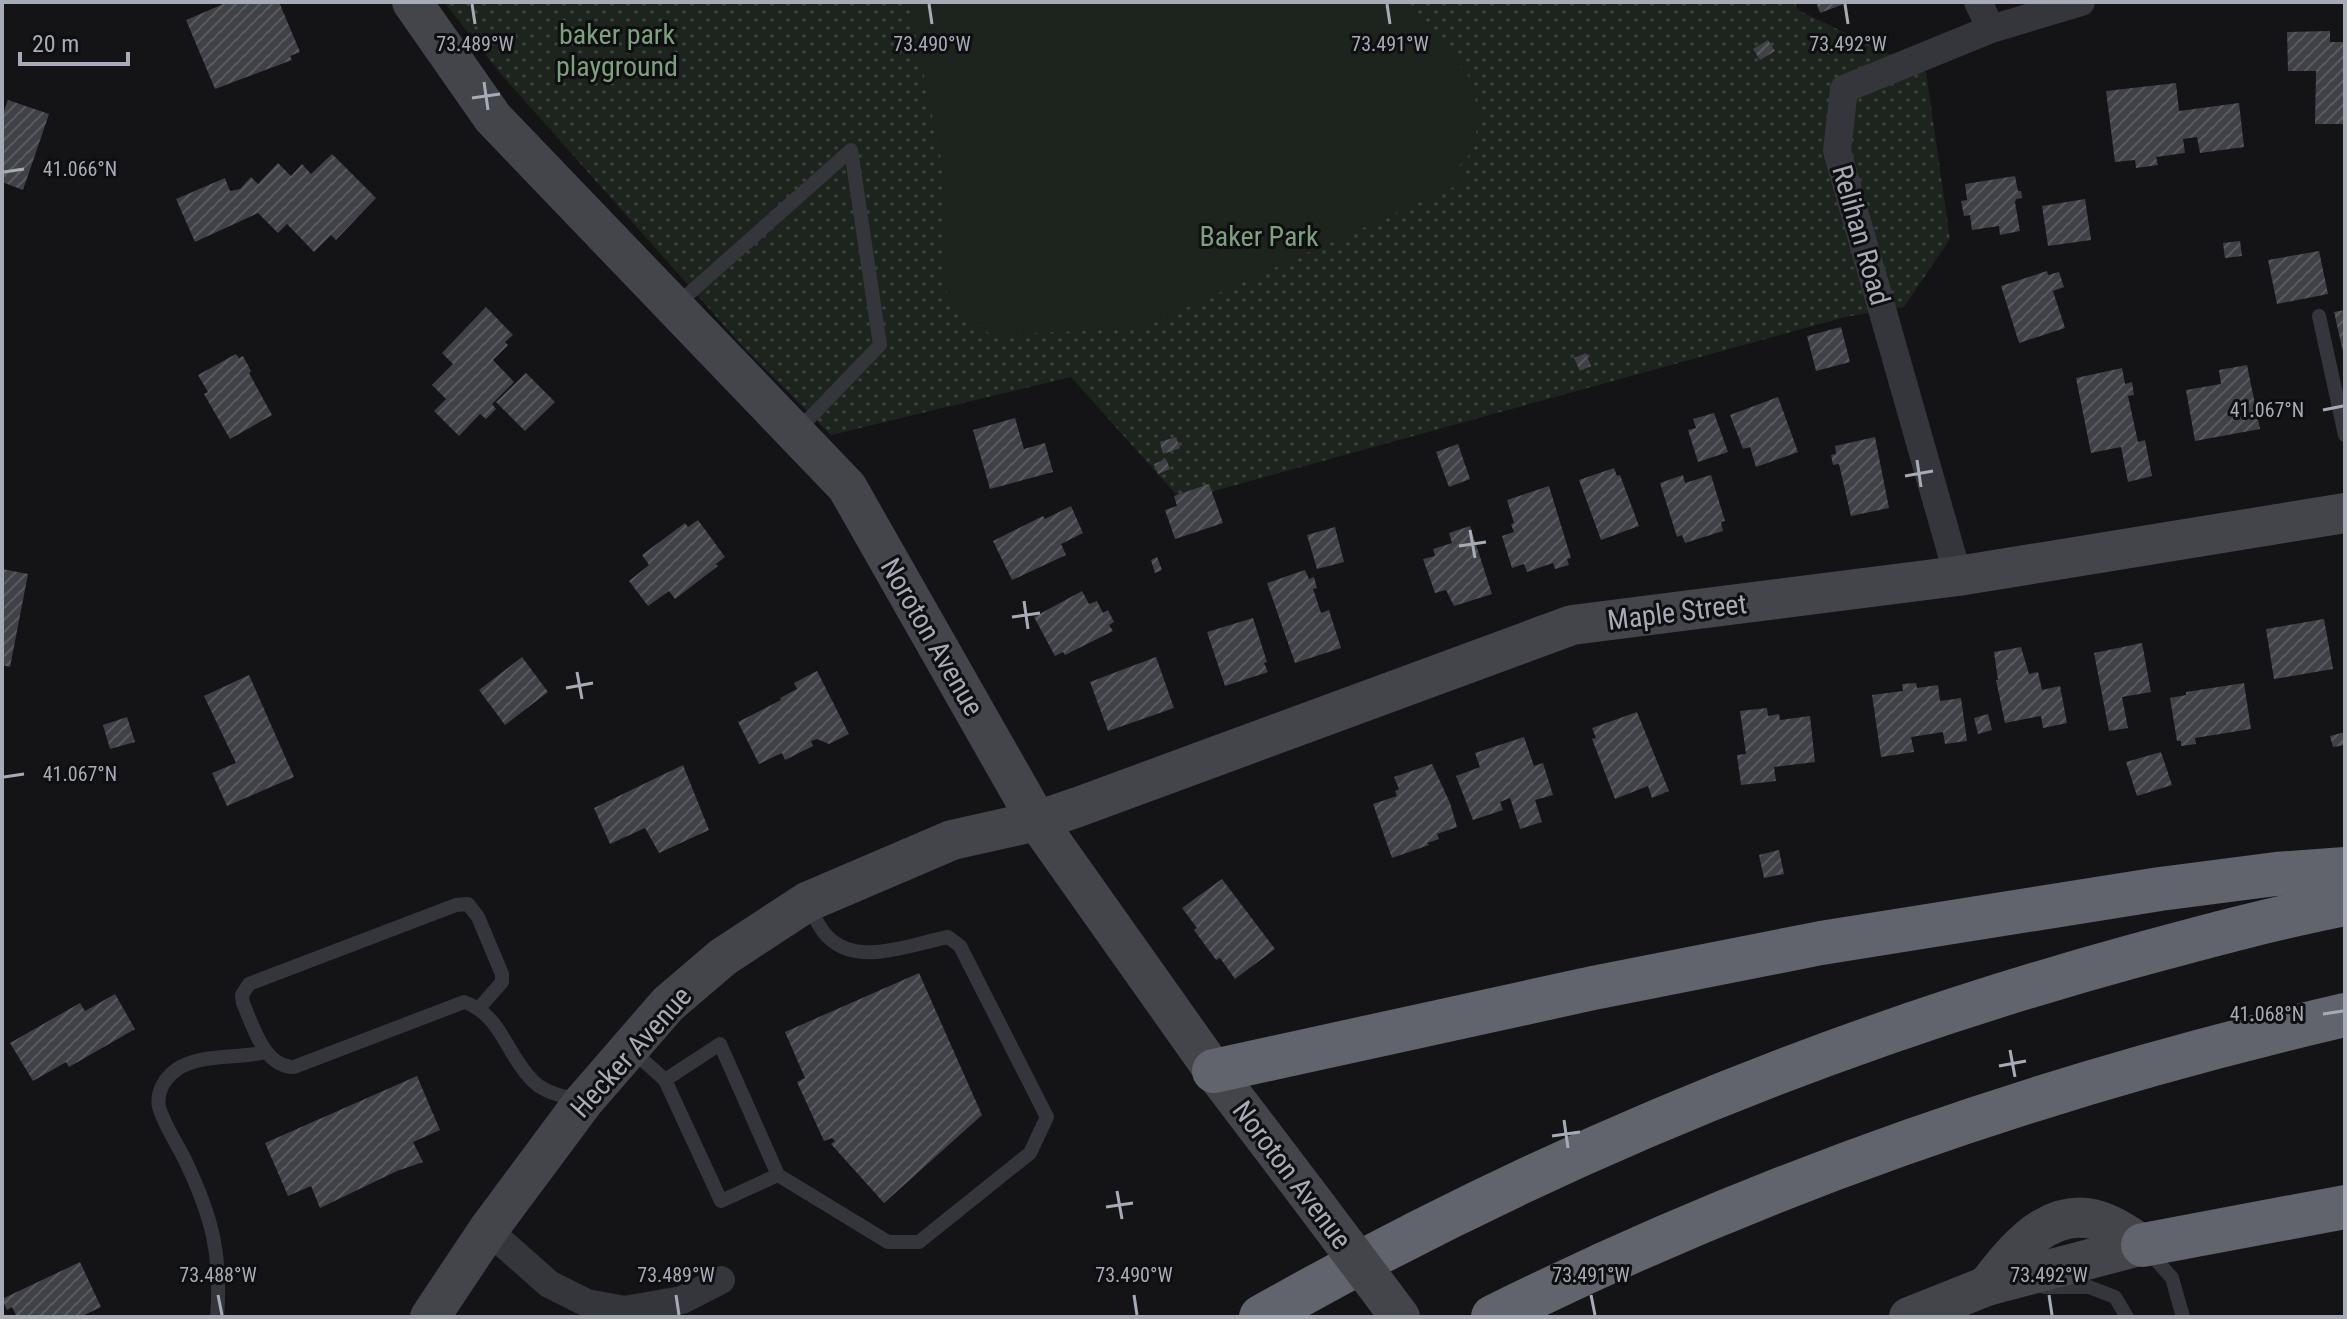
<svg xmlns="http://www.w3.org/2000/svg" width="2347" height="1319" font-family="'Roboto Condensed',sans-serif">
	<style>
		.green { fill: url(#green-dots) }
		.pitch { fill: #1c241d }
		.building { fill: url(#building-hatch) }
		.lines { fill: none; stroke-linecap: round; stroke-linejoin: round }
		.lane { stroke: #35363b; stroke-width: 14 }
		.street { stroke: #35363b; stroke-width: 28 }
		.secondary { stroke: #43454b; stroke-width: 40 }
		.highway { stroke: #61646c; stroke-width: 44 }
		.secondary-bridge { stroke: #43454b; stroke-width: 40 }
		.ticks { fill: none; stroke: #a6abb6; stroke-width: 3 }
		.labels { text-anchor: middle; dominant-baseline: central; stroke-width: 6; stroke-linejoin: round; paint-order: stroke }
		.park-label { font-size: 28px; fill: #7da17e; stroke: #0f0f11 }
		.street-label { font-size: 28px; fill: #a6abb6; stroke: #0f0f11 }
		.ticks-label { font-size: 20px; text-anchor: middle; fill: #a6abb6; stroke: #0f0f11; stroke-width: 6; stroke-linejoin: round; paint-order: stroke }
	</style>
	<defs>
		<pattern id="green-dots" width="8" height="8" patternUnits="userSpaceOnUse" patternTransform="scale(2)"><rect width="8" height="8" fill="#1c241d"/><path d="M2 2h.1M6 6h.1" fill="none" stroke="#3a413c" stroke-width="1.8" stroke-linecap="round"/></pattern>
		<pattern id="building-hatch" width="6" height="6" patternUnits="userSpaceOnUse" patternTransform="scale(2)"><rect width="6" height="6" fill="#404146"/><path d="M-1 1l2-2M0 6l6-6M5 7l2-2" fill="none" stroke="#595a5e"/></pattern>
	</defs>
	<rect width="100%" height="100%" fill="#141416"/>
	<path class="green" d="M444 2H1795L1798 10 1926 72 1950 239 1904 307 1845 317 1181 500 1071 377 831 435 745 349 500 73Z"/>
	<path class="pitch" d="M909 2H1409L1472 81 1479 120 1471 153 1456 169 1469 180 1141 328 991 335 947 298 943 168Z"/>
	<g class="building">
		<path d="M228 2H279L300 52 290 56 292 60 215 89 186 20Z"/>
		<path d="M1816 2H1849L1820 13Z"/>
		<path d="M2330 31V42H2345V124H2315L2316 71H2288L2287 32Z"/>
		<path d="M1768 40 1775 51 1760 60 1753 49Z"/>
		<path d="M2176 83 2179 111 2239 103 2244 147 2200 153 2197 137 2183 139 2185 153 2156 157 2158 165 2136 168 2135 160 2115 162 2106 91Z"/>
		<path d="M8 100 49 114 23 190 2 182V116Z"/>
		<path d="M332 154 376 198 336 240 331 235 314 252 287 224 278 233 258 213 195 242 176 199 225 178 230 191 240 189 251 177 258 184 278 163 291 176 302 164 311 174Z"/>
		<path d="M2015 176 2018 191H2021L2022 198 2016 199 2015 202 2020 231 2000 235 1999 226 1972 230 1970 215 1964 216 1961 201 1967 200 1965 184Z"/>
		<path d="M2085 199 2091 240 2048 246 2042 206Z"/>
		<path d="M2240 241 2242 256 2225 258 2223 243Z"/>
		<path d="M2319 251 2328 294 2277 304 2268 260Z"/>
		<path d="M2047 271 2048 275 2059 272 2064 287 2053 291 2065 328 2019 343 2001 286Z"/>
		<path d="M486 307 513 335 505 342 508 345 493 360 514 382 492 404 496 409 486 419 480 414 459 436 434 411 446 399 432 385 453 364 442 353Z"/>
		<path d="M2345 310V356H2344L2334 312Z"/>
		<path d="M1841 327 1850 362 1816 371 1807 336Z"/>
		<path d="M1586 353 1591 366 1580 371 1574 358Z"/>
		<path d="M236 354 239 358 243 356 251 371 249 373 272 415 230 439 204 394 208 392 198 375Z"/>
		<path d="M2247 365 2260 429 2195 441 2186 390 2221 384 2219 370Z"/>
		<path d="M2122 368 2125 384 2132 382 2134 395 2128 396 2138 442 2145 440 2152 476 2128 482 2121 447 2091 453 2076 378Z"/>
		<path d="M526 373 555 402 525 431 496 402Z"/>
		<path d="M1778 397 1798 452 1756 467 1750 447 1743 449 1730 415Z"/>
		<path d="M1714 413 1728 452 1698 462 1688 430 1696 428 1693 419Z"/>
		<path d="M1015 418 1024 449 1045 443 1053 472 990 489 973 430Z"/>
		<path d="M1176 437 1180 448 1163 454 1160 442Z"/>
		<path d="M1875 437 1889 508 1851 516 1839 464 1833 465 1831 455 1836 454 1835 446Z"/>
		<path d="M1458 444 1470 479 1449 487 1436 452Z"/>
		<path d="M1166 459 1170 469 1158 474 1154 464Z"/>
		<path d="M1614 468 1617 476 1620 475 1639 526 1601 540 1579 480Z"/>
		<path d="M1683 475 1685 483 1711 475 1725 521 1721 522 1723 531 1685 543 1682 535 1677 537 1660 483Z"/>
		<path d="M1209 484 1223 523 1175 539 1165 510 1177 506 1174 496Z"/>
		<path d="M1549 486 1571 558 1567 559 1569 565 1555 569 1553 563 1527 572 1524 564 1512 568 1502 536 1514 532 1511 524 1514 523 1507 500Z"/>
		<path d="M1071 506 1083 533 1061 544 1066 555 1012 580 993 541 1043 516 1045 519Z"/>
		<path d="M698 520 725 557 716 564 718 566 675 599 669 591 648 606 629 581 649 565 642 555 685 523 688 527Z"/>
		<path d="M1470 526 1492 594 1454 606 1446 590 1435 593 1423 559 1435 556 1433 549 1452 543 1449 533Z"/>
		<path d="M1335 527 1344 562 1317 569 1307 535Z"/>
		<path d="M1157 557 1162 570 1155 573 1151 560Z"/>
		<path d="M2 569 28 574 10 667 2 665Z"/>
		<path d="M1305 570 1309 579 1314 577 1317 588 1313 589 1321 613 1329 610 1341 648 1295 663 1267 583Z"/>
		<path d="M1082 591 1089 604 1097 601 1103 613 1108 610 1114 622 1109 625 1113 631 1065 655 1063 652 1055 656 1034 617Z"/>
		<path d="M1253 618 1267 662 1264 663 1268 672 1225 686 1207 632Z"/>
		<path d="M2324 619 2333 669 2274 679 2266 629Z"/>
		<path d="M2142 643 2151 692 2122 697 2128 728 2109 731 2094 653Z"/>
		<path d="M2021 647 2029 674 2038 672 2042 690 2060 686 2067 723 2043 728 2041 716 2005 723 1996 680H1998L1994 652Z"/>
		<path d="M522 657 548 692 505 725 479 690Z"/>
		<path d="M1156 657 1174 708 1108 731 1090 682Z"/>
		<path d="M817 671 849 734 829 744 817 739 811 741 813 746 785 760 782 753 759 764 738 722 781 700 780 698 797 689 794 683Z"/>
		<path d="M249 675 294 777 227 806 212 773 236 763 204 696Z"/>
		<path d="M1916 683 1917 688 1938 685 1940 701 1961 698 1967 741 1945 744 1943 732 1911 737 1914 752 1881 757 1872 695 1903 691 1902 684Z"/>
		<path d="M2244 683 2251 729 2195 738 2196 744 2181 746V741H2177L2170 698 2186 695V692Z"/>
		<path d="M1767 708 1768 716 1779 714 1780 720 1810 716 1815 762 1774 767 1776 781 1741 785 1737 755 1746 754 1740 711Z"/>
		<path d="M1637 712 1669 791 1652 798 1648 786 1615 799 1592 739 1596 738 1592 728Z"/>
		<path d="M1988 714 1992 730 1978 734 1974 718Z"/>
		<path d="M127 717 135 742 110 749 103 725Z"/>
		<path d="M2345 732V745L2333 747 2330 736Z"/>
		<path d="M1524 737 1534 766 1543 763 1553 795 1535 800 1542 822 1520 829 1510 798 1500 802 1503 810 1473 820 1456 776 1480 767 1475 753Z"/>
		<path d="M2161 752 2172 785 2137 796 2126 762Z"/>
		<path d="M1432 764 1450 803 1457 827 1437 834 1439 839 1427 843 1429 845 1392 858 1373 804 1397 796 1395 791 1399 789 1394 777Z"/>
		<path d="M683 765 709 830 659 853 645 828 610 844 594 808Z"/>
		<path d="M1779 850 1784 874 1764 878 1759 855Z"/>
		<path d="M1222 879 1275 949 1235 979 1220 958 1216 960 1194 930 1197 928 1182 908Z"/>
		<path d="M919 973 982 1115 884 1203 831 1144 835 1141 832 1138 824 1141 797 1082 805 1078 785 1032Z"/>
		<path d="M115 994 135 1029 69 1067 66 1062 33 1081 10 1043 80 1003 85 1011Z"/>
		<path d="M417 1076 440 1130 413 1142 423 1162 397 1171 320 1208 311 1186 288 1196 265 1143Z"/>
		<path d="M80 1262 101 1307 80 1317H17L12 1307 7 1310 2 1299Z"/>
	</g>
	<g class="lines">
		<g class="lane">
			<path d="M675 306 851 150 880 345 798 430"/>
			<path d="M2319 316 2345 435"/>
			<path d="M480 1007 502 982V974L478 917 468 904 456 905 249 984 242 995 243 1003C253 1026 264 1067 294 1067L464 1002C502 1015 506 1055 533 1081 545 1093 563 1096 579 1101"/>
			<path d="M633 1051 665 1080 720 1044 778 1175 888 1242H919L1030 1153 1047 1117 960 946 948 937C911 944 857 968 827 936 818 927 813 913 807 903"/>
			<path d="M665 1080 721 1201 778 1175"/>
			<path d="M2149 1252 2172 1278 2183 1317"/>
			<path d="M2044 1287H2089L2115 1297 2127 1317"/>
			<path d="M217 1317C222 1255 212 1217 186 1162 178 1145 164 1125 159 1107 156 1092 165 1078 176 1070 199 1053 238 1059 266 1052"/>
		</g>
		<g class="street">
			<path d="M1978 2 1991 29"/>
			<path d="M1958 576 1837 151 1844 89 1991 29 2081 2"/>
			<path d="M488 1230 549 1284 587 1303 624 1310 682 1300 721 1280"/>
		</g>
		<g class="secondary">
			<path d="M412 2 493 118 847 487 1037 821 1214 1071 1306 1192"/>
			<path d="M1987 1286C2013 1253 2045 1209 2093 1219 2111 1223 2128 1236 2143 1245"/>
			<path d="M430 1317 488 1230 583 1102 668 1004 723 957 807 902 952 840 1037 821 1078 807 1572 625 1958 576 2345 513"/>
			<path d="M1909 1317 1987 1286 2143 1245"/>
		</g>
		<g class="highway">
			<path d="M1214 1071 1593 988 1821 943 2160 889 2276 874 2345 869"/>
			<path d="M2143 1245 2345 1207"/>
			<path d="M1261 1317C1536 1161 1830 1039 2134 956 2204 937 2274 918 2345 904"/>
			<path d="M1493 1317C1766 1181 2048 1084 2345 1015"/>
		</g>
		<path class="secondary-bridge" d="M1306 1192 1400 1317"/>
	</g>
	<path class="ticks" d="M472 4 475 24M929 4 932 24M1387 4 1390 24M1845 4 1848 24M484 82 488 110M472 98 500 94M4 172 24 169M2323 410 2343 406M1917 460 1921 487M1905 476 1933 471M1470 530 1475 558M1459 546 1486 542M1024 601 1028 629M1012 617 1040 613M577 672 582 699M566 688 593 683M4 777 24 774M2323 1014 2343 1011M2010 1050 2015 1077M1999 1066 2026 1061M1564 1120 1568 1148M1552 1136 1580 1132M1117 1191 1122 1219M1106 1207 1133 1203M218 1295 222 1315M676 1295 679 1315M1134 1295 1137 1315M1591 1295 1595 1315M2049 1295 2052 1315"/>
	<g class="labels">
		<g class="park-label">
			<text x="617" y="34">baker park<tspan x="617" dy="32">playground</tspan></text>
			<text x="1259" y="236">Baker Park</text>
		</g>
		<g class="street-label">
			<text transform="translate(1861 235) rotate(74)">Relihan Road</text>
			<text transform="translate(1677 612) rotate(-7)">Maple Street</text>
			<text transform="translate(932 637) rotate(60)">Noroton Avenue</text>
			<text transform="translate(631 1052) rotate(-48)">Hecker Avenue</text>
			<text transform="translate(1292 1175) rotate(53)">Noroton Avenue</text>
		</g>
	</g>
	<g class="ticks-label">
		<text x="475" y="51">73.489°W</text>
		<text x="932" y="51">73.490°W</text>
		<text x="1390" y="51">73.491°W</text>
		<text x="1848" y="51">73.492°W</text>
		<text x="80" y="176">41.066°N</text>
		<text x="2267" y="417">41.067°N</text>
		<text x="80" y="781">41.067°N</text>
		<text x="2267" y="1021">41.068°N</text>
		<text x="218" y="1282">73.488°W</text>
		<text x="676" y="1282">73.489°W</text>
		<text x="1134" y="1282">73.490°W</text>
		<text x="1591" y="1282">73.491°W</text>
		<text x="2049" y="1282">73.492°W</text>
	</g>
	<rect width="2347" height="1319" fill="none" stroke="#a6abb6" stroke-width="8"/>
	<path d="M20 52v12h108v-12" fill="none" stroke="#a6abb6" stroke-width="4"/>
	<text x="32" y="52" font-size="24" fill="#a6abb6" stroke="#0f0f11" stroke-width="6" paint-order="stroke">20 m</text>
</svg>
